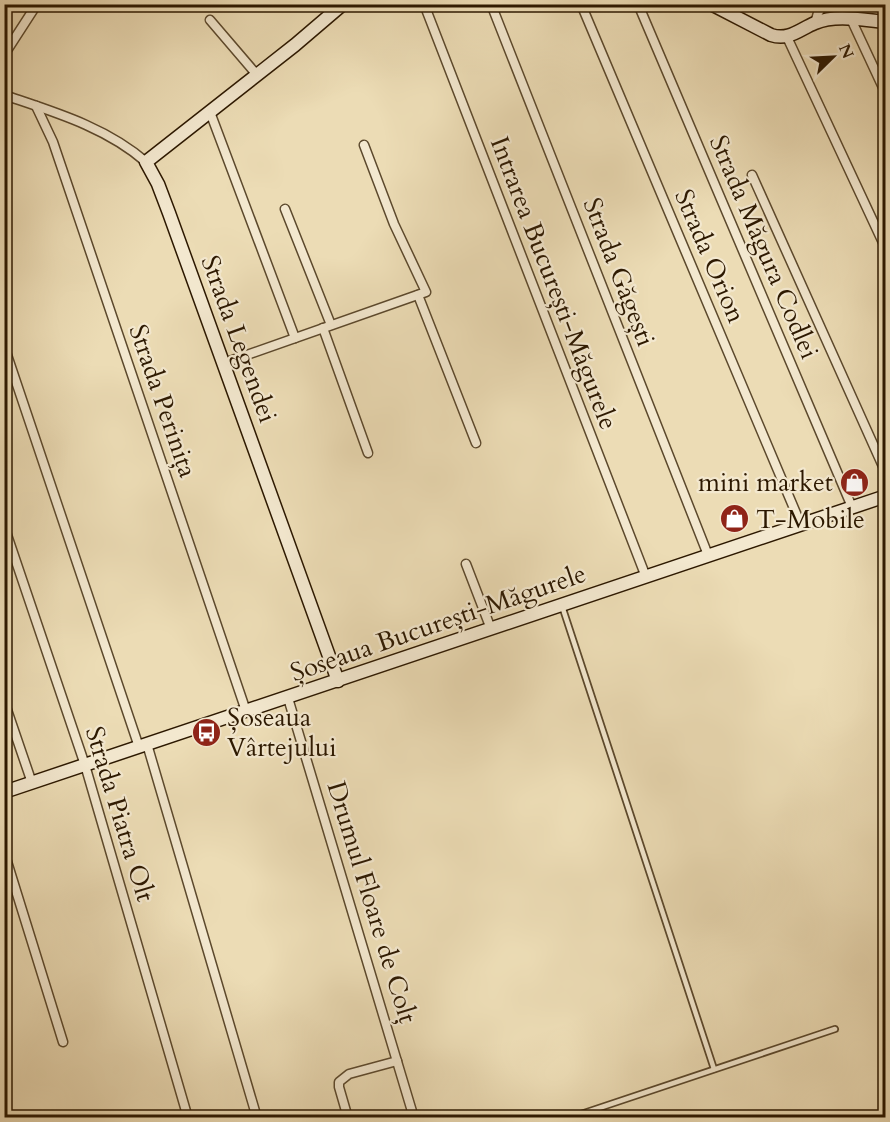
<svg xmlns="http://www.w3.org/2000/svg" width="890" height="1122" font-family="Cardo,serif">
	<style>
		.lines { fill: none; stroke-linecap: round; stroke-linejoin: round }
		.lane-casing { stroke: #5c492d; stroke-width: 8 }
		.street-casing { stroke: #5c492d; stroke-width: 11 }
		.secondary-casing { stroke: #2c1800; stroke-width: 15 }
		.lane { stroke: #f3e8cf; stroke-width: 4.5 }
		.street { stroke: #f3e8cf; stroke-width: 8 }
		.secondary { stroke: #f3e8cf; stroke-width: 12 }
		.labels { text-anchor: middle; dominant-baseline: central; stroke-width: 4.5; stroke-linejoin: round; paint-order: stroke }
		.street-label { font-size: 26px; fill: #2c1800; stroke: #f3e8cf }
		.poi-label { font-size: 26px; fill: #2c1800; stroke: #f3e8cf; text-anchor: start }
	</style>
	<rect width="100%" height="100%" fill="#ecdcb5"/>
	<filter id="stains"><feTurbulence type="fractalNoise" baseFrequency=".00333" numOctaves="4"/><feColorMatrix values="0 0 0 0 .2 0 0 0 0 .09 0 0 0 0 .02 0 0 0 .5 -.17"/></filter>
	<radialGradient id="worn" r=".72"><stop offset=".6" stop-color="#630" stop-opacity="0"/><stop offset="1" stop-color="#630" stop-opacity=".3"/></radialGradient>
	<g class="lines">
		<defs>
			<g id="lane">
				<path d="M562 606 714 1069"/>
				<path d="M569 1118 835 1029"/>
			</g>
			<g id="street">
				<path d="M424 4 646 577"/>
				<path d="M491 4 708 555"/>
				<path d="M581 4 801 525"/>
				<path d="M638 4 852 507"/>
				<path d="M851 19 886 94"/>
				<path d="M210 20 257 75"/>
				<path d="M815 23 818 13 824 4"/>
				<path d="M787 37 886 249"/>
				<path d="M4 55 37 4"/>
				<path d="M4 95C54 112 106 127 146 162"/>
				<path d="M36 106 53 142 246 711"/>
				<path d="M210 112 295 338"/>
				<path d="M752 175 886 473"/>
				<path d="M285 209 331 325"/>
				<path d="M418 295 476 443"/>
				<path d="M323 328 368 453"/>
				<path d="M4 346 139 747"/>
				<path d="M224 363 426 292 394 224 364 145"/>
				<path d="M4 526 85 765 188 1118"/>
				<path d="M466 564 491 629"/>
				<path d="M288 698 414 1118"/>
				<path d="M4 701 32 783"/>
				<path d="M147 744 257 1118"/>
				<path d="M4 852 63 1042"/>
				<path d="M348 1118 339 1087V1082L349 1074 397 1061"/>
			</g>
			<g id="secondary">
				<path d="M711 4 771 35C789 41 800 29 815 23 836 14 863 20 886 22"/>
				<path d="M338 681 169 213 158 184 146 162 295 45 343 4"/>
				<path d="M4 792 886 496"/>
			</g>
		</defs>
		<use href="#lane" class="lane-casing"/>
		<use href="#street" class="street-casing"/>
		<use href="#secondary" class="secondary-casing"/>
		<use href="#lane" class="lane"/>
		<use href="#street" class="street"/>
		<use href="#secondary" class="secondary"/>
	</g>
	<defs>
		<symbol id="shop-disc" viewBox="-11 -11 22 22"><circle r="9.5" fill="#8f2418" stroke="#f3e8cf"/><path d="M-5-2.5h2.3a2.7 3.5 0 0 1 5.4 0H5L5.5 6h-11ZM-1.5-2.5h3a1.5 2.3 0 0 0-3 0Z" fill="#fff"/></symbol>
		<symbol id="bus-disc" viewBox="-11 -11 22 22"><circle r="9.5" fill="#8f2418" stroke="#f3e8cf"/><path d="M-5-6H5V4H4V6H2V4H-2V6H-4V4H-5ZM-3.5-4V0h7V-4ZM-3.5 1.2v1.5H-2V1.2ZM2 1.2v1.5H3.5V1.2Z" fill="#fff"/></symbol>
	</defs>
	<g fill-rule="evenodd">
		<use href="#shop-disc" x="838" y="466" width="33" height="33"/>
		<use href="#shop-disc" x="718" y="502" width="33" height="33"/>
		<use href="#bus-disc" x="190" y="716" width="33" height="33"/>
	</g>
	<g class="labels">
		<g class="street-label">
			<text transform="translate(764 247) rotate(67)">Strada Măgura Codlei</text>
			<text transform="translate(710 256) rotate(67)">Strada Orion</text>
			<text transform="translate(619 272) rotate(69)">Strada Găgești</text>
			<text transform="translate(554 283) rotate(69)">Intrarea București-Măgurele</text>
			<text transform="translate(239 339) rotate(70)">Strada Legendei</text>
			<text transform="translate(163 401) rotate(71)">Strada Perinița</text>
			<text transform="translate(438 623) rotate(-19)">Șoseaua București-Măgurele</text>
			<text transform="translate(120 814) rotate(73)">Strada Piatra Olt</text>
			<text transform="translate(372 902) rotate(73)">Drumul Floare de Colț</text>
		</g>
		<g class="poi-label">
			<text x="833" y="482" text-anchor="end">mini market</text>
			<text x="756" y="519">T-Mobile</text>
			<text x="227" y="717">Șoseaua<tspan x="227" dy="30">Vârtejului</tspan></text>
		</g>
	</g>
	<rect width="890" height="1122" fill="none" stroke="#ecdcb5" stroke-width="24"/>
	<rect x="6" y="6" width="878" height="1110" fill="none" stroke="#2c1800" stroke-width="3"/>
	<rect x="12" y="12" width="866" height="1098" fill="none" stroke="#2c1800" stroke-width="1.5"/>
	<g transform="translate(833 57) rotate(66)" stroke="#f3e8cf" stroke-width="4.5" paint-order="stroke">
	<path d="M0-4.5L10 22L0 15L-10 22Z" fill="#2c1800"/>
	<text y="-9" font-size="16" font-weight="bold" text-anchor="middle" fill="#2c1800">N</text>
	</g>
	<rect width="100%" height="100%" filter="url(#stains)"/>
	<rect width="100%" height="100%" fill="url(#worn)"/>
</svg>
